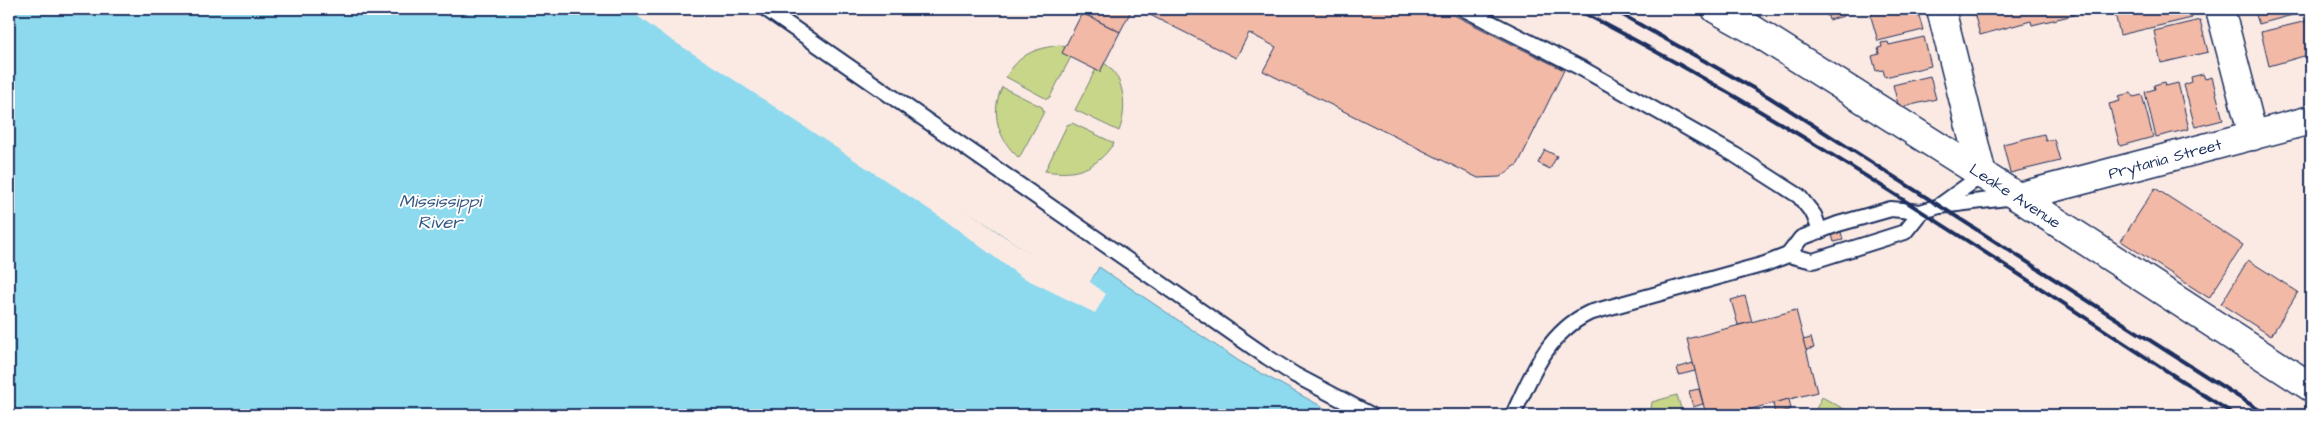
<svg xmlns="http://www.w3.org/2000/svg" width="2320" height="424" font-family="'Architects Daughter',sans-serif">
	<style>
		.green { fill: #c8d68a; stroke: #728274 }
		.water { fill: #8dd9ee; stroke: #5f95b4 }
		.pier { fill: #fbeae4 }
		.building { fill: #f1b9a6; stroke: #1b2f5e }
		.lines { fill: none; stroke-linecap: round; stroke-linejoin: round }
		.service-casing { stroke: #1b2f5e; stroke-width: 18 }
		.minor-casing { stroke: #1b2f5e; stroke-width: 31 }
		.tertiary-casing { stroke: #1b2f5e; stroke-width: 31 }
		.service { stroke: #fff; stroke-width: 14 }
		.minor { stroke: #fff; stroke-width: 28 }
		.tertiary { stroke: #fff; stroke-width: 28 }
		.rail { stroke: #1b2f5e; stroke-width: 4 }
		.labels { text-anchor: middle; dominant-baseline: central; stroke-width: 4; stroke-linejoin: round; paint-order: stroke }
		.street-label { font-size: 16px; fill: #1b2f5e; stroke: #fff }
		.water-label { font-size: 18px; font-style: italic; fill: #385a82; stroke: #fff }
	</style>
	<rect width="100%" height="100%" fill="#fbeae4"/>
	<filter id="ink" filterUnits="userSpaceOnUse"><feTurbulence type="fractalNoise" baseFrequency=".02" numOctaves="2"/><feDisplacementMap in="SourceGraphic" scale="10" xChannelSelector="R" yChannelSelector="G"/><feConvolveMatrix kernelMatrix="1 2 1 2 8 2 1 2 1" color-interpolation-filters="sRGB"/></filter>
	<g filter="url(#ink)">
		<g class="green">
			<path d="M1060 45 1074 51 1050 97 1047 99 1006 77C1020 54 1033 49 1060 45Z"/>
			<path d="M1100 61C1125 72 1128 109 1119 131L1075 110Z"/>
			<path d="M1002 87 1042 107 1044 112 1019 158C998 139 990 113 1002 87Z"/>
			<path d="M1072 123 1114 143C1096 169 1076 176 1045 171L1067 125Z"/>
			<path d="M1677 395 1683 415H1650L1652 402Z"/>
			<path d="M1822 397 1855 415H1813Z"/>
		</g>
		<path class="water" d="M9 9H671L1084 291 1099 267 1239 361 1337 415H9Z"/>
		<path class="pier" d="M628 9H675L834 116 999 233 1083 288 1095 268 1097 269 1090 282 1106 294 1095 313 1020 276 942 218 716 68 659 32Z"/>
		<g class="building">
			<path d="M1084 9H1132L1120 32 1082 13Z"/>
			<path d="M1138 9H1442L1564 70 1518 164 1500 177 1478 178 1263 71 1276 47 1249 33 1236 58Z"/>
			<path d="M1826 9H1842L1844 16 1829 20Z"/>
			<path d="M1871 9H1917L1923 30 1878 41 1871 17 1872 16Z"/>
			<path d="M1973 9H2073L2074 15 2032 25 2031 21 1980 35Z"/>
			<path d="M2114 9H2190L2192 18 2120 35Z"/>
			<path d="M2254 9H2311V10L2259 24Z"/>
			<path d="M1082 13 1120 32 1100 72 1062 53Z"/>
			<path d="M2200 20 2208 52 2161 63 2154 31Z"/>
			<path d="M2311 20V54L2269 66 2261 32Z"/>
			<path d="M1924 37 1931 66 1885 77 1883 70 1876 71 1872 56 1879 54 1878 48 1882 47 1881 43 1888 42 1889 45Z"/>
			<path d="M2203 74 2205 79 2212 77 2223 120 2195 127 2184 85 2192 82 2191 77Z"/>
			<path d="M1930 76 1936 99 1899 108 1893 85Z"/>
			<path d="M2165 82 2166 86 2178 83 2189 129 2156 137 2145 92 2155 89 2154 85Z"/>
			<path d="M2131 93 2133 97 2142 95 2153 137 2120 146 2109 104 2120 101 2118 96Z"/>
			<path d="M2044 134 2046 141 2054 139 2060 161 2010 173 2003 144Z"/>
			<path d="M1545 150 1557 156 1550 169 1538 163Z"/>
			<path d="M2155 188 2243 245 2209 298 2121 241Z"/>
			<path d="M1841 232 1843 240 1834 242 1832 235Z"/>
			<path d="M2248 260 2298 292 2271 336 2221 304Z"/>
			<path d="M1745 296 1752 322 1738 325 1731 300Z"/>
			<path d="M1796 310 1817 392 1728 415H1706L1687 339Z"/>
			<path d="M1811 338 1814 348 1806 350 1803 340Z"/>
			<path d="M1693 363 1695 371 1679 375 1677 368Z"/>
			<path d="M1699 389 1703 404 1693 407 1689 391Z"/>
			<path d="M1789 399 1791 409 1775 414 1773 403Z"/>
		</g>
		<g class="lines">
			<defs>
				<g id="service">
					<path d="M766 9 1267 357 1295 375 1371 415"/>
					<path d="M1464 9 1581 68 1735 155 1799 196 1814 215 1820 231"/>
					<path d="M1940 206 2015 197"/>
					<path d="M1788 255 1813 261 1905 232 1921 212"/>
					<path d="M1513 415C1531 376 1547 333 1589 313L1765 264 1788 255 1801 238 1838 224 1891 209 1921 212 1939 206 1982 175"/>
				</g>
				<g id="minor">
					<path d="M1941 9 1982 175"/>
					<path d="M2220 9 2253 136"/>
					<path d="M2018 197 2311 120"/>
				</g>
				<path id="tertiary" d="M1716 9 1752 29 2018 197 2311 387"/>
			</defs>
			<use href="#service" class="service-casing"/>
			<use href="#minor" class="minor-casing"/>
			<use href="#tertiary" class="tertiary-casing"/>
			<use href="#service" class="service"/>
			<use href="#minor" class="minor"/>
			<use href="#tertiary" class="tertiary"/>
			<g class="rail">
				<path d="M1576 9C1806 127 2018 276 2235 415"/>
				<path d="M1612 9 1769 97 2267 415"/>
			</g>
		</g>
	</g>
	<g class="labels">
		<g class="street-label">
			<text transform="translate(2165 159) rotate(-15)">Prytania Street</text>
			<text transform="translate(2015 196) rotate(33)">Leake Avenue</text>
		</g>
		<g class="water-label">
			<text x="440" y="201">Mississippi<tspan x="440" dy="21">River</tspan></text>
		</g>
	</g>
	<rect width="2320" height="424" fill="none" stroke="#fff" stroke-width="30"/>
	<rect x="15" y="15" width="2290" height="394" fill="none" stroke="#1b2f5e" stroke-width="2" filter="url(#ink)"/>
</svg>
